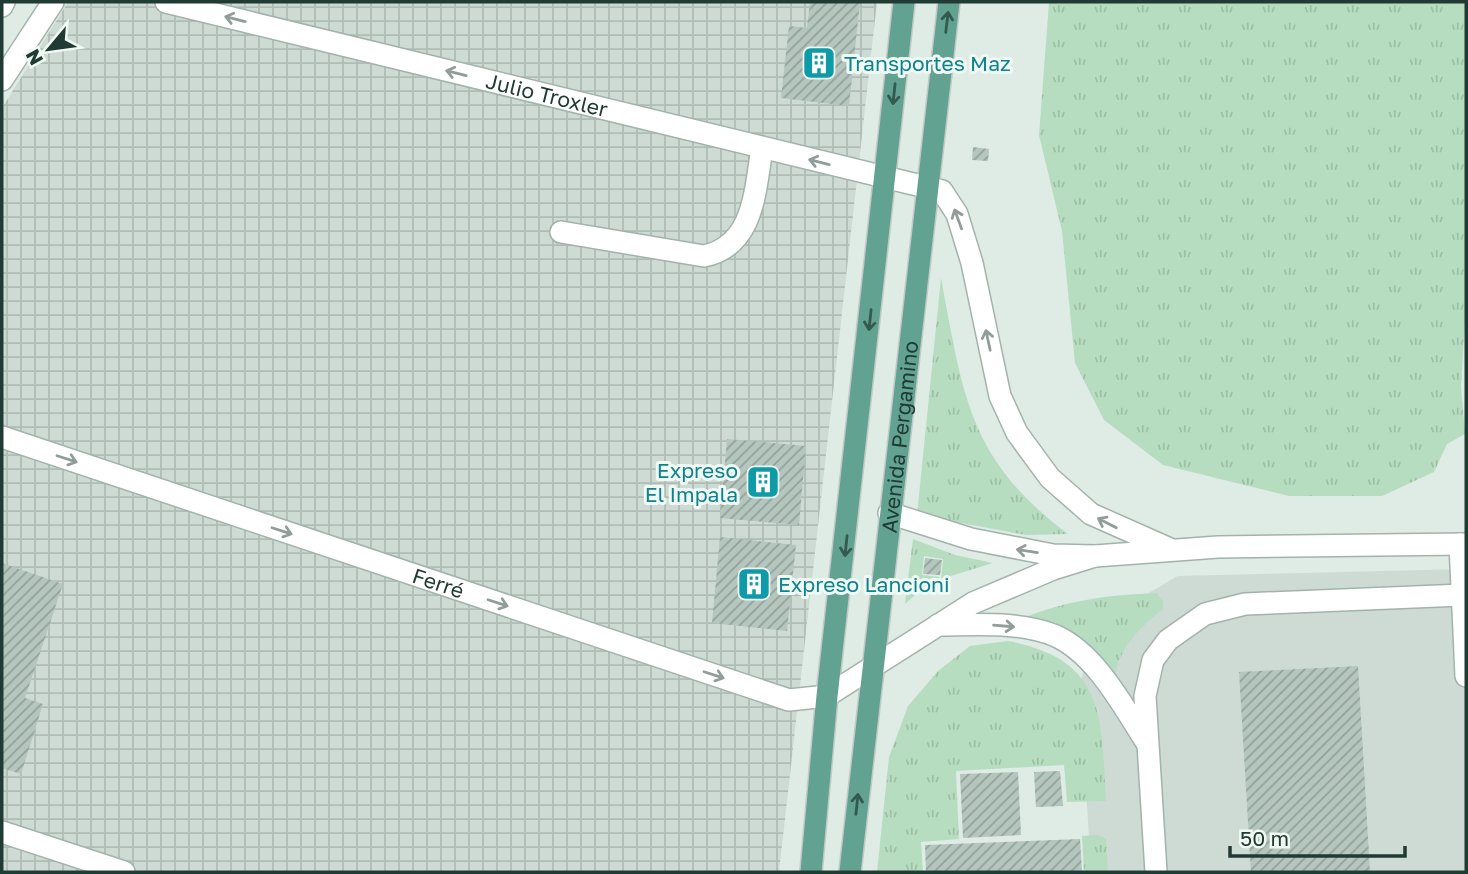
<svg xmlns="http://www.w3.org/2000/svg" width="1468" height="874" font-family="'Golos Text',sans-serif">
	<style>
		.built { fill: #cddbd4 }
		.industrial { fill: url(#industrial-grid) }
		.grass { fill: url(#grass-tufts) }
		.building { fill: url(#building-hatch) }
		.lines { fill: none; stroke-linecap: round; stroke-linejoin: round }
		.minor-casing { stroke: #a2b3ac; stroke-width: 24 }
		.major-casing { stroke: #c1c8c6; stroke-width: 24 }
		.minor { stroke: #fff; stroke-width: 21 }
		.major { stroke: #62a290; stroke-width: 21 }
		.oneway { stroke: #909d99 }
		.oneway2 { stroke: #345a4f }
		.labels { text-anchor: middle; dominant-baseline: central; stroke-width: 6; stroke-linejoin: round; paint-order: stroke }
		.culture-label { font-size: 21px; fill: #0d838f; stroke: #f0f8f3; text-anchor: start }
		.street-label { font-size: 21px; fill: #203b33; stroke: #f0f8f3 }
	</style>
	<defs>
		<pattern id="industrial-grid" width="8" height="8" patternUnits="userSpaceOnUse" patternTransform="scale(1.75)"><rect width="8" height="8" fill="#cddbd4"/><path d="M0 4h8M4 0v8" fill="none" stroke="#b0bdb6"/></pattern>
		<pattern id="grass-tufts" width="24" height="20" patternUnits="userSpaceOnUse" patternTransform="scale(1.75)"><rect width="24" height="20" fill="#b7ddc0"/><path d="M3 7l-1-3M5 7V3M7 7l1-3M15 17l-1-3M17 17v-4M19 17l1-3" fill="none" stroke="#9dbfa5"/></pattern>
		<pattern id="building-hatch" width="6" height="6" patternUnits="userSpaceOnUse" patternTransform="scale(1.75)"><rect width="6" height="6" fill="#b4c6be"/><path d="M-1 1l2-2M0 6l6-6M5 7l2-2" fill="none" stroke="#92a29b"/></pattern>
	</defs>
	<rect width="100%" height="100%" fill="#dfebe5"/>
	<path class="built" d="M1466 569V872H1091L1080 684 1092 641 1138 599 1178 576Z"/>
	<path class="industrial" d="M68 2H877L779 872H2V108Z"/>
	<g class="grass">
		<path d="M1049 2H1466V303L1461 386 1465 434 1447 444 1434 472 1382 496H1289L1163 465 1104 420 1075 363 1062 231 1039 135Z"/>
		<path d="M941 278C963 394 968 459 1068 534L1026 535 917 515Z"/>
		<path d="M913 539 955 555 993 563 941 579 943 559 924 556 922 575 939 577 938 582 923 588 905 604Z"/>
		<path d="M1157 593 1163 601V609C1140 628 1121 645 1115 675L1021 619C1066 600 1108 595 1157 593Z"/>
		<path d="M1008 641C1107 660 1101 717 1106 801L1067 802 1064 765 956 771 959 839 921 842 923 872H877L889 757 908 706 938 671 970 646Z"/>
		<path d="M1098 835 1106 839 1108 872H1084L1082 836Z"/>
	</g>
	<g class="building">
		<path d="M810 2H860L849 106 781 98 789 26 807 28Z"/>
		<path d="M973 147 989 149 988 161 972 160Z"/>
		<path d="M727 439 806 446 799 525 720 518Z"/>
		<path d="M720 537 796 545 787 631 712 623Z"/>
		<path d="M925 558 942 560 940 575 923 574Z"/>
		<path d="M2 563 63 584 25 698 43 704 21 774 2 768Z"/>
		<path d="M1358 666 1370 872H1251L1239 672Z"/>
		<path d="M1060 771 1063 806 1036 807 1034 772Z"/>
		<path d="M1018 772 1021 835 963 838 960 774Z"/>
		<path d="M1080 839 1082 871 926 872 925 845Z"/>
	</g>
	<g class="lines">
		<defs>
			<g id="minor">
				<path id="s1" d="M166 2 942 191 957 214 972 263 1000 396 1017 433 1050 478 1091 514 1170 549"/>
				<path d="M2 6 4 2"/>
				<path d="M2 80 53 2"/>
				<path d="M561 232 704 256C754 246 755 191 762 148"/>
				<path id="s2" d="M2 437 789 700 827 696 973 603 1053 569 1095 556"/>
				<path d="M889 513 971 539 1053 555 1095 556 1218 547 1466 544"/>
				<path d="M1460 544 1466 676"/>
				<path d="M938 625C976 625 1021 621 1056 636 1097 655 1124 708 1147 743"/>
				<path d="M2 832 124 872"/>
				<path d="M1156 872 1145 696 1153 660 1168 640 1205 614 1245 604 1462 595"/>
			</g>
			<g id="major">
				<path d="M811 872 827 696 904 2"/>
				<path id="s3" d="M850 872 949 2"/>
			</g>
		</defs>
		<use href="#minor" class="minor-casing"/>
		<use href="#major" class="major-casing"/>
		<use href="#minor" class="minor"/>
		<use href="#major" class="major"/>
	</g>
	<defs><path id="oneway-shaft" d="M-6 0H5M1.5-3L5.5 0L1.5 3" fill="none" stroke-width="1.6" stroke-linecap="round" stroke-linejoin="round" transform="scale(1.75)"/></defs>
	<g class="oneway">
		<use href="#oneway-shaft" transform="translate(235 19) rotate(-166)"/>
		<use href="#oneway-shaft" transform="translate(456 73) rotate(-166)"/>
		<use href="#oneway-shaft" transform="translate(819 162) rotate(-166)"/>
		<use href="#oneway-shaft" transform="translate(958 219) rotate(-110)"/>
		<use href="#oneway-shaft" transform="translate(988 340) rotate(-102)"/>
		<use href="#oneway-shaft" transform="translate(67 459) rotate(18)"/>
		<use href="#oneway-shaft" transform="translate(1107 523) rotate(-153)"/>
		<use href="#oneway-shaft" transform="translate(282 531) rotate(18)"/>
		<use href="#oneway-shaft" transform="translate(1027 551) rotate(-171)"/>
		<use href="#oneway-shaft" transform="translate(498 603) rotate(18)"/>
		<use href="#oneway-shaft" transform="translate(1004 626) rotate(5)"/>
		<use href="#oneway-shaft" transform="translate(714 675) rotate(18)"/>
	</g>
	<g class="oneway2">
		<use href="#oneway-shaft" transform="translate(947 22) rotate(-83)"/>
		<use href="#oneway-shaft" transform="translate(894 94) rotate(96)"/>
		<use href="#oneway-shaft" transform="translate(870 320) rotate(96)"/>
		<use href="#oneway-shaft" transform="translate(846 546) rotate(96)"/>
		<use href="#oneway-shaft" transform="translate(857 804) rotate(-84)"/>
	</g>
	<defs>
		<symbol id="building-square" viewBox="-11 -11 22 22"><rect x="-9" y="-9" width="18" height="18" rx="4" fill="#0f9aa8" stroke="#f0f8f3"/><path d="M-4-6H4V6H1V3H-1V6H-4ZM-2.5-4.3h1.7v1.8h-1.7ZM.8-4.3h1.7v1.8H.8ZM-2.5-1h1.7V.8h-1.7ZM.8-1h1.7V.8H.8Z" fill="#fff"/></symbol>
	</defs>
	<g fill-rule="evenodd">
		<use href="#building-square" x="800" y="44" width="38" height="38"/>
		<use href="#building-square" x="744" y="463" width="38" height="38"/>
		<use href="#building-square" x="735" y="565" width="38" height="38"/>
	</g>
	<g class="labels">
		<g class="culture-label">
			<text x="844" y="63">Transportes Maz</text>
			<text x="738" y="470" text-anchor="end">Expreso<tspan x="738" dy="24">El Impala</tspan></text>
			<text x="778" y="584">Expreso Lancioni</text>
		</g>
		<g class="street-label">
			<text stroke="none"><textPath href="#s1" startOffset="392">Julio Troxler</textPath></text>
			<text stroke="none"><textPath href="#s3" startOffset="438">Avenida Pergamino</textPath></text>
			<text stroke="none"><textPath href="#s2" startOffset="460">Ferré</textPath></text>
		</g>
	</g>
	<rect width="1468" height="874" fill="none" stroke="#203b33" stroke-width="7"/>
	<g transform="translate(49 49) rotate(241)" stroke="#f0f8f3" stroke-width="5" paint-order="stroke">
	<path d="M0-5L12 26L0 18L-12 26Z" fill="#203b33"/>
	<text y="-10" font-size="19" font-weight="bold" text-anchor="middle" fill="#203b33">N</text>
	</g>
	<path d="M1230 846v10h175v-10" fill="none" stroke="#203b33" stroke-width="3.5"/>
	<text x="1240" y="846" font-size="21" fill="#203b33" stroke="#f0f8f3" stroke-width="5" paint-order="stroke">50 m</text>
</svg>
